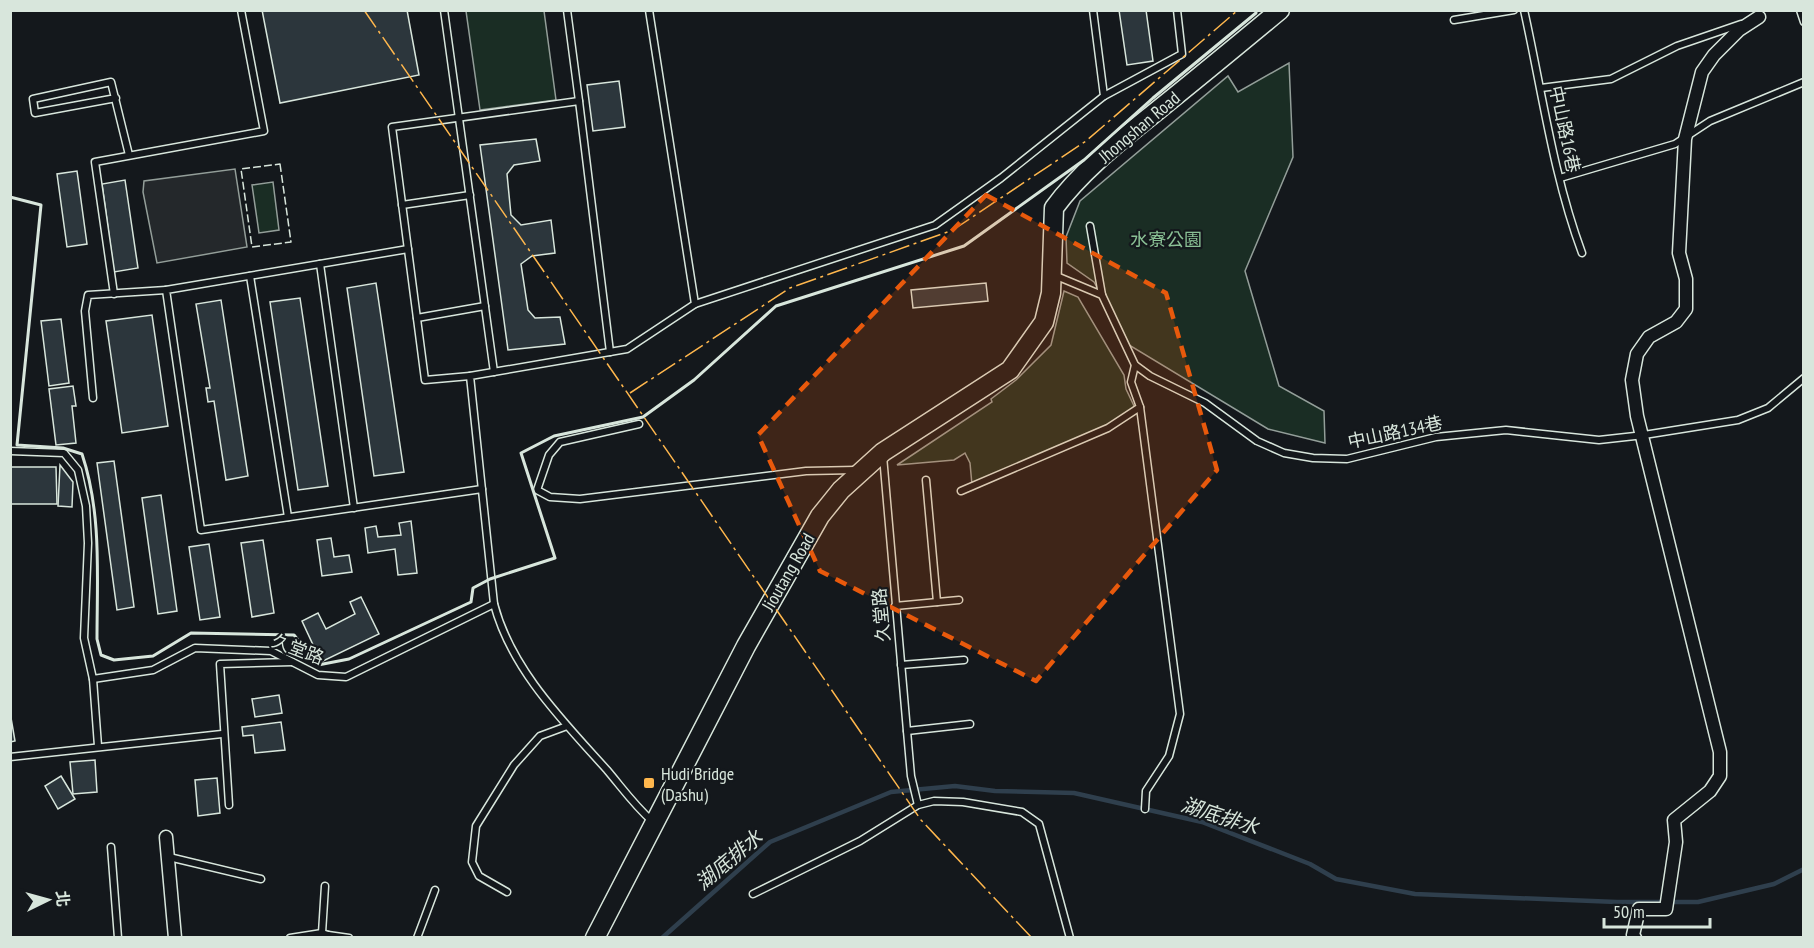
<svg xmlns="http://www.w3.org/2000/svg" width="1814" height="948" font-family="'PT Sans Narrow','Noto Sans TC',sans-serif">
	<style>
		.green { fill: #1a2d24; stroke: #939e99; stroke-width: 1.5 }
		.parking { fill: #24282b; stroke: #939e99; stroke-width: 1.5 }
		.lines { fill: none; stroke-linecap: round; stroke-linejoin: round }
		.stream { stroke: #2f3f4d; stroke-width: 4.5 }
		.building { fill: #2c363c; stroke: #d8e6dc; stroke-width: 1.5 }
		.lane-casing { stroke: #d8e6dc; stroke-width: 9 }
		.street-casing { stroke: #d8e6dc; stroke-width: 15 }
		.secondary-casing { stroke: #d8e6dc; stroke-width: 21 }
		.lane { stroke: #14181c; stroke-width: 6 }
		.street { stroke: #14181c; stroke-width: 12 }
		.secondary { stroke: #14181c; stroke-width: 18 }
		.fence { stroke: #d8e6dc; stroke-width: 1.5; stroke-dasharray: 8 3; stroke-linecap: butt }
		.wall { stroke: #d8e6dc; stroke-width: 3 }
		.power { stroke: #ffb74d; stroke-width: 1.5; stroke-dasharray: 21 4.5 3 4.5; stroke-linecap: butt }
		.marked { fill: #e8590c; fill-opacity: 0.2; stroke: #e8590c; stroke-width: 4.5; stroke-dasharray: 12 8; stroke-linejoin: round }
		.poi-dot { fill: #ffb74d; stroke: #14181c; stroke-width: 2 }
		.labels { text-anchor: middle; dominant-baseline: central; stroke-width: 4.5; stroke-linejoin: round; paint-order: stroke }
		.street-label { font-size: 18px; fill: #d8e6dc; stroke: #14181c }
		.park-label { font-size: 18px; fill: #8ac095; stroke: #14181c }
		.poi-label { font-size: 18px; fill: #d8e6dc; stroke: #14181c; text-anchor: start }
		.water-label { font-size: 20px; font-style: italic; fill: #d8e6dc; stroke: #14181c }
	</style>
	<rect width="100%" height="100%" fill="#14181c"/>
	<g class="green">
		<path d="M466 11H544L556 100 480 110Z"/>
		<path d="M1289 63 1293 157 1245 271 1279 386 1324 411 1325 443 1268 429 1129 345 1094 282 1067 263 1066 237 1080 201 1228 76 1238 92Z"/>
		<path d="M273 182 279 230 259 233 252 185Z"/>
		<path d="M1064 291 1078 297 1124 375 1126 389 1135 408 1104 428 972 485 970 463 965 453 954 460 897 465 992 402 991 399 1016 380 1051 345Z"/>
	</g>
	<path class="parking" d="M235 169 247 247 157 263 143 192 144 181Z"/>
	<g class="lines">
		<path class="stream" d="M662 938 770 842 891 792 955 786 995 791 1074 793 1202 822 1310 864 1336 879 1415 894 1617 902H1698L1774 884 1804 869"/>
	</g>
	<g class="building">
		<path d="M262 10H407L419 75 280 103Z"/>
		<path d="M1119 10H1146L1153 61 1127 65Z"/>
		<path d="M619 81 625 127 593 131 587 85Z"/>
		<path d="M536 139 540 161 514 165 507 174 511 215 521 225 551 220 555 253 532 256 521 264 528 310 535 318 560 317 565 344 508 350 480 145Z"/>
		<path d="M77 171 87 244 67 247 57 174Z"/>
		<path d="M125 180 138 268 114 272 102 184Z"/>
		<path d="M376 283 404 472 374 476 347 288Z"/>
		<path d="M986 283 988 301 913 308 911 290Z"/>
		<path d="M300 298 328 486 298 490 270 302Z"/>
		<path d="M221 300 248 476 226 480 214 401 208 402 206 388H210L196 304Z"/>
		<path d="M152 315 168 426 122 433 106 321Z"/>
		<path d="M61 319 69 383 49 386 41 321Z"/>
		<path d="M73 386 76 406H72L76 443 56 445 49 389Z"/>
		<path d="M114 461 134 607 117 610 97 463Z"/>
		<path d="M60 465 73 482 72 507 58 506Z"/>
		<path d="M10 467H56L57 504H10Z"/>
		<path d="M161 495 177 611 158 614 142 498Z"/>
		<path d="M411 521 417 573 398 575 395 549 368 553 365 528 376 526 378 537 401 535 399 523Z"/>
		<path d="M331 538 334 557 349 555 352 572 322 576 317 540Z"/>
		<path d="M263 540 274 613 252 617 241 543Z"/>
		<path d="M209 544 220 617 200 620 189 547Z"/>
		<path d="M361 597 379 634 321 662 302 621 318 613 326 629 355 614 350 602Z"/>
		<path d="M279 695 282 713 255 717 252 699Z"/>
		<path d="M10 712 15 741 10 742Z"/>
		<path d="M281 722 285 750 255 753 253 735 243 736 242 727Z"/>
		<path d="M95 760 97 792 73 794 70 762Z"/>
		<path d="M61 776 75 799 58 809 45 786Z"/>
		<path d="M217 778 220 813 198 816 195 780Z"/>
	</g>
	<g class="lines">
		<defs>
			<g id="lane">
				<path d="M444 10 494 372"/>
				<path d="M567 10 579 101"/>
				<path d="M1524 10C1542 91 1553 175 1582 253"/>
				<path d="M1800 10 1804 22"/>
				<path d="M1454 20 1514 10"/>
				<path d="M1541 88 1611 79 1677 46 1741 24"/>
				<path d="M1104 96 1182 54 1177 10"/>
				<path d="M116 98 35 113 33 99 111 82 129 155"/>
				<path d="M1560 178 1675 144 1710 121 1804 82"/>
				<path d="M402 205 470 195"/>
				<path d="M1090 226 1102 295"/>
				<path d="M408 249 166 290 201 530 482 489"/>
				<path d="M320 264 354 508"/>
				<path d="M1054 275 1102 295 1135 365 1150 376 1205 403 1257 441 1284 453 1313 458 1347 459 1436 437 1506 430 1599 440 1644 435 1738 420 1768 408 1804 378"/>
				<path d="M250 276 288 517"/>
				<path d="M114 294 95 162 264 131 241 10"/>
				<path d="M695 304 935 225 1001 178 1104 96 1093 10"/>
				<path d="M417 318 485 306"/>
				<path d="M470 376 425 380 392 127 579 101 610 352"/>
				<path d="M93 398 85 311 88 295 166 290"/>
				<path d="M1140 407 1180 714 1169 756 1146 791 1145 809"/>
				<path d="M639 424 560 442 549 455 537 490 550 497 580 499 806 471 856 470"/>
				<path d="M10 451 64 453 78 470 86 506 88 543 84 638 93 679 153 670 195 648 271 651 318 675 346 677 494 604C511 669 563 721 607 770 623 789 634 805 653 822"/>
				<path d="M883 456 907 731 911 776 918 805"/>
				<path d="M926 480 937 602"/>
				<path d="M961 491 1108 428 1140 407 1131 382 1135 365"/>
				<path d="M494 604 470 376 627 349 695 304 649 10"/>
				<path d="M895 606 959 600"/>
				<path d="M901 665 964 660"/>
				<path d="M93 679 98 746"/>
				<path d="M907 731 970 724"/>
				<path d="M10 757 222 734"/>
				<path d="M229 805 220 664 292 662"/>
				<path d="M111 847 118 938"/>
				<path d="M169 857 261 879"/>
				<path d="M507 892 479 876 472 862 476 826 514 765 540 736 567 726"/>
				<path d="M753 894 860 841 918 805 934 801 963 802 1022 812 1039 824 1070 938"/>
				<path d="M322 933 325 886"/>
				<path d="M328 937V935L349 938"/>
				<path d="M290 938 322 933 328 935"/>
				<path d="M417 938 435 890"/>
			</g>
			<g id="street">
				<path d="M166 837 175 938"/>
				<path d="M1635 938 1633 935 1639 909H1666L1676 842 1674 820 1710 791 1720 776V752L1637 416 1632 380 1637 354 1649 337 1676 322 1686 309V279L1679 253 1685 139 1702 72 1714 55 1739 30 1759 17"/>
			</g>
			<path id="secondary" d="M595 938 746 646 820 516 841 490 883 452 1010 370 1044 322 1051 293 1054 208C1082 170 1121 140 1158 110 1199 77 1239 44 1280 10"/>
		</defs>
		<use href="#lane" class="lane-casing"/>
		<use href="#street" class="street-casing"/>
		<use href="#secondary" class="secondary-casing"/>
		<use href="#lane" class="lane"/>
		<use href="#street" class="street"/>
		<use href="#secondary" class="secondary"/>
		<path class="fence" d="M280 164 291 242 252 247 241 169Z"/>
		<path class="wall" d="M10 197 41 205 17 445 63 448 82 454C102 514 97 577 97 639L101 655 114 660 153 656 191 633 294 635 318 665 349 659 471 602 473 588 490 579 555 558 521 453 554 436 643 417 694 380 776 306 964 246 1084 160 1153 98 1256 13V10"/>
		<g class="power">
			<path d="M364 10 921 820 1032 938"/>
			<path d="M630 393 790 288 953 230 1086 141 1238 10"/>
		</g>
	</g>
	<path class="marked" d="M986 195 1166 293 1217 470 1036 681 820 571 758 435Z"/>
	<rect class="poi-dot" x="643" y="777" width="12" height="12" rx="3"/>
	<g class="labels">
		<g class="street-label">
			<text transform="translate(1139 127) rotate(-40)">Jhongshan Road</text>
			<text transform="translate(1565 129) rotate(78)">中山路16巷</text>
			<text transform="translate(1395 432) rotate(-12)">中山路134巷</text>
			<text transform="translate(788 572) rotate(-60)">Jioutang Road</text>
			<text transform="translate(881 615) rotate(-95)">久堂路</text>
			<text transform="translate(298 649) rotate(21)">久堂路</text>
		</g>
		<g class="park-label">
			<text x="1166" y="239">水寮公園</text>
		</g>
		<g class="poi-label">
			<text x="661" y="773">Hudi Bridge<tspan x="661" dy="21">(Dashu)</tspan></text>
		</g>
		<g class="water-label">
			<text transform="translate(1220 816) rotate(18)">湖底排水</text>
			<text transform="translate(729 860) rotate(-40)">湖底排水</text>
		</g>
	</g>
	<rect width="1814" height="948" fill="none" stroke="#d8e6dc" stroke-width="24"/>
	<g transform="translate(48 900) rotate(85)" stroke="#14181c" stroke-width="4.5" paint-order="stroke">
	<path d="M0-4.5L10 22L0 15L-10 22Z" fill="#d8e6dc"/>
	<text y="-9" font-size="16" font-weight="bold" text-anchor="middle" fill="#d8e6dc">北</text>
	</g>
	<path d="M1604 918v9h106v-9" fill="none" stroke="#d8e6dc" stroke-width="3"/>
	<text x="1613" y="918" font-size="18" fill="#d8e6dc" stroke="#14181c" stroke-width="4.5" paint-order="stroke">50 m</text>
</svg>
